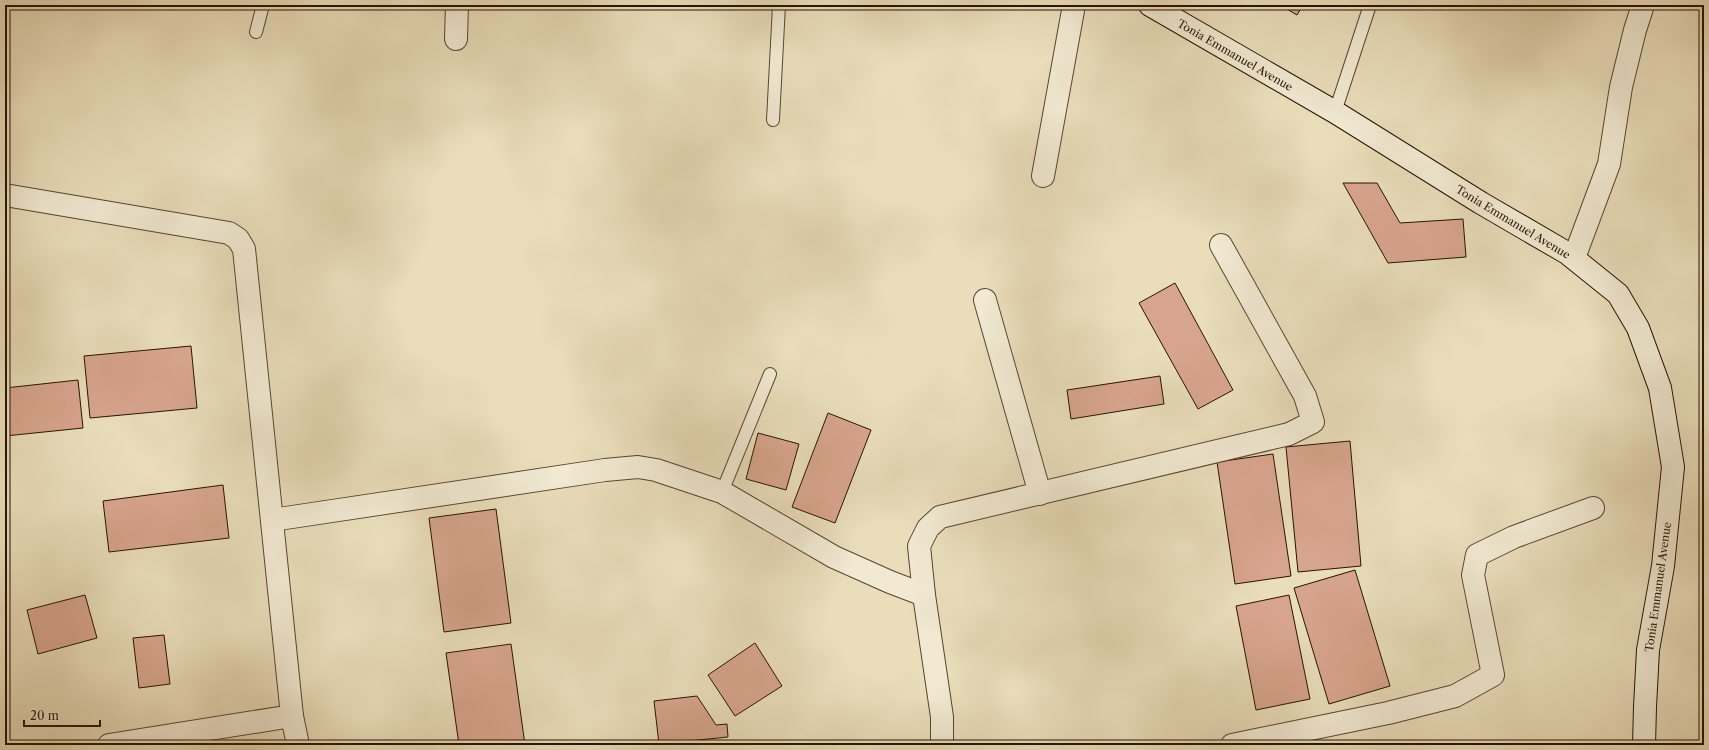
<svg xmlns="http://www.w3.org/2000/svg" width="1709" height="750" font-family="'Libre Caslon Text',serif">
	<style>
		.building { fill: #d7a58d; stroke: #281301 }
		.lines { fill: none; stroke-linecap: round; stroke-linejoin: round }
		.lane-casing { stroke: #58462f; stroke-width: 14 }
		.street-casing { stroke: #58462f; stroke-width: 24 }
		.secondary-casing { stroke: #281301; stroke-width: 24 }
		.lane { stroke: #f1e9d2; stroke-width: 12 }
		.street { stroke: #f1e9d2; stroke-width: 22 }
		.secondary { stroke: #f1e9d2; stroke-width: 22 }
		.labels { text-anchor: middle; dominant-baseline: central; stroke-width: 4; stroke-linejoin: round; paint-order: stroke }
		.street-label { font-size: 11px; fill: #281301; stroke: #f1e9d2 }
	</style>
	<rect width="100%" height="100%" fill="#e9ddba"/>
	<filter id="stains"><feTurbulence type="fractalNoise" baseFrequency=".005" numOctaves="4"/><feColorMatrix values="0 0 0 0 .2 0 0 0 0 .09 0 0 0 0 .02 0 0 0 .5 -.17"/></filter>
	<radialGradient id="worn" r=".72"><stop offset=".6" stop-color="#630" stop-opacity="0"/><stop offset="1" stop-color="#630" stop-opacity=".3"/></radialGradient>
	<g class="building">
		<path d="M119 5H141L120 8Z"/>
		<path d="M1280 5H1303L1297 15Z"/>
		<path d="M1343 183H1377L1400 223 1463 219 1466 257 1388 263Z"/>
		<path d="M1175 283 1233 390 1198 409 1139 303Z"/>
		<path d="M191 346 197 408 90 418 84 356Z"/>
		<path d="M1160 376 1164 404 1071 419 1067 390Z"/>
		<path d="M78 380 83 428 5 436V388Z"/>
		<path d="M828 413 871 430 835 523 792 507Z"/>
		<path d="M758 433 799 444 786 490 746 479Z"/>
		<path d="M1350 441 1361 566 1298 572 1286 447Z"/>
		<path d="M1273 454 1291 576 1235 584 1217 462Z"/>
		<path d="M223 485 229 538 109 552 103 501Z"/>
		<path d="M496 509 511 623 444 632 429 518Z"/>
		<path d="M1355 570 1390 686 1329 704 1294 588Z"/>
		<path d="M85 595 97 638 38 654 27 610Z"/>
		<path d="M1289 595 1310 699 1256 710 1236 606Z"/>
		<path d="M164 635 170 684 139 688 133 638Z"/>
		<path d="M755 643 782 686 735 716 708 675Z"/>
		<path d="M511 644 525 745H459L446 653Z"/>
		<path d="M697 696 716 725 727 724 728 737 659 744 654 701Z"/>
	</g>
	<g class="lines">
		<defs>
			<g id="lane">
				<path d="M256 32 263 5"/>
				<path d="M1335 112 1370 5"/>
				<path d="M773 120 779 5"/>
				<path d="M722 492 770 374"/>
			</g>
			<g id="street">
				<path d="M456 39 457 5"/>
				<path d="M1043 176 1074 5"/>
				<path d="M5 195 229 233 238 239 244 249 292 716 298 745"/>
				<path d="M1574 258 1609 164 1621 87 1635 30 1643 5"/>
				<path d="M985 300 1040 494"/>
				<path d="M272 520 605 470 638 467 656 470 722 492 834 557 890 582 924 595 942 717V745"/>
				<path d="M924 595 919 546 928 528 940 517 1289 434 1313 422 1305 396 1221 245"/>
				<path d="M109 745 292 716"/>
				<path d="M1232 745 1388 713 1455 696 1493 675 1473 575 1477 555 1514 537 1593 508"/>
			</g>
			<path id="secondary" d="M1150 5 1335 112 1481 203 1567 253 1618 294 1638 328 1660 388 1673 467 1663 566 1648 650 1645 707 1644 745"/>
		</defs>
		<use href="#lane" class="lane-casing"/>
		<use href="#street" class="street-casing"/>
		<use href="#secondary" class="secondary-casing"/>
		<use href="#lane" class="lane"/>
		<use href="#street" class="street"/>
		<use href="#secondary" class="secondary"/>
	</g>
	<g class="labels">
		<g class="street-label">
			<text transform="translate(1235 55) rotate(30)">Tonia Emmanuel Avenue</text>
			<text transform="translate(1513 222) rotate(31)">Tonia Emmanuel Avenue</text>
			<text transform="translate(1658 587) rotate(-82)">Tonia Emmanuel Avenue</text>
		</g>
	</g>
	<rect width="1709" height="750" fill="none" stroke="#e9ddba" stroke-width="20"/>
	<rect x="6" y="6" width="1697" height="738" fill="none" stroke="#281301" stroke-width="2"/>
	<rect x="10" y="10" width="1689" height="730" fill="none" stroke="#281301"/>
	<path d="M24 720v6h76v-6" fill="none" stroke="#281301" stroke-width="2"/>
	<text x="30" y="720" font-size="12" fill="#281301" stroke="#f1e9d2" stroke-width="3" paint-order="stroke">20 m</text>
	<rect width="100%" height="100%" filter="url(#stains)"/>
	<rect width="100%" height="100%" fill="url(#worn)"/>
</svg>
